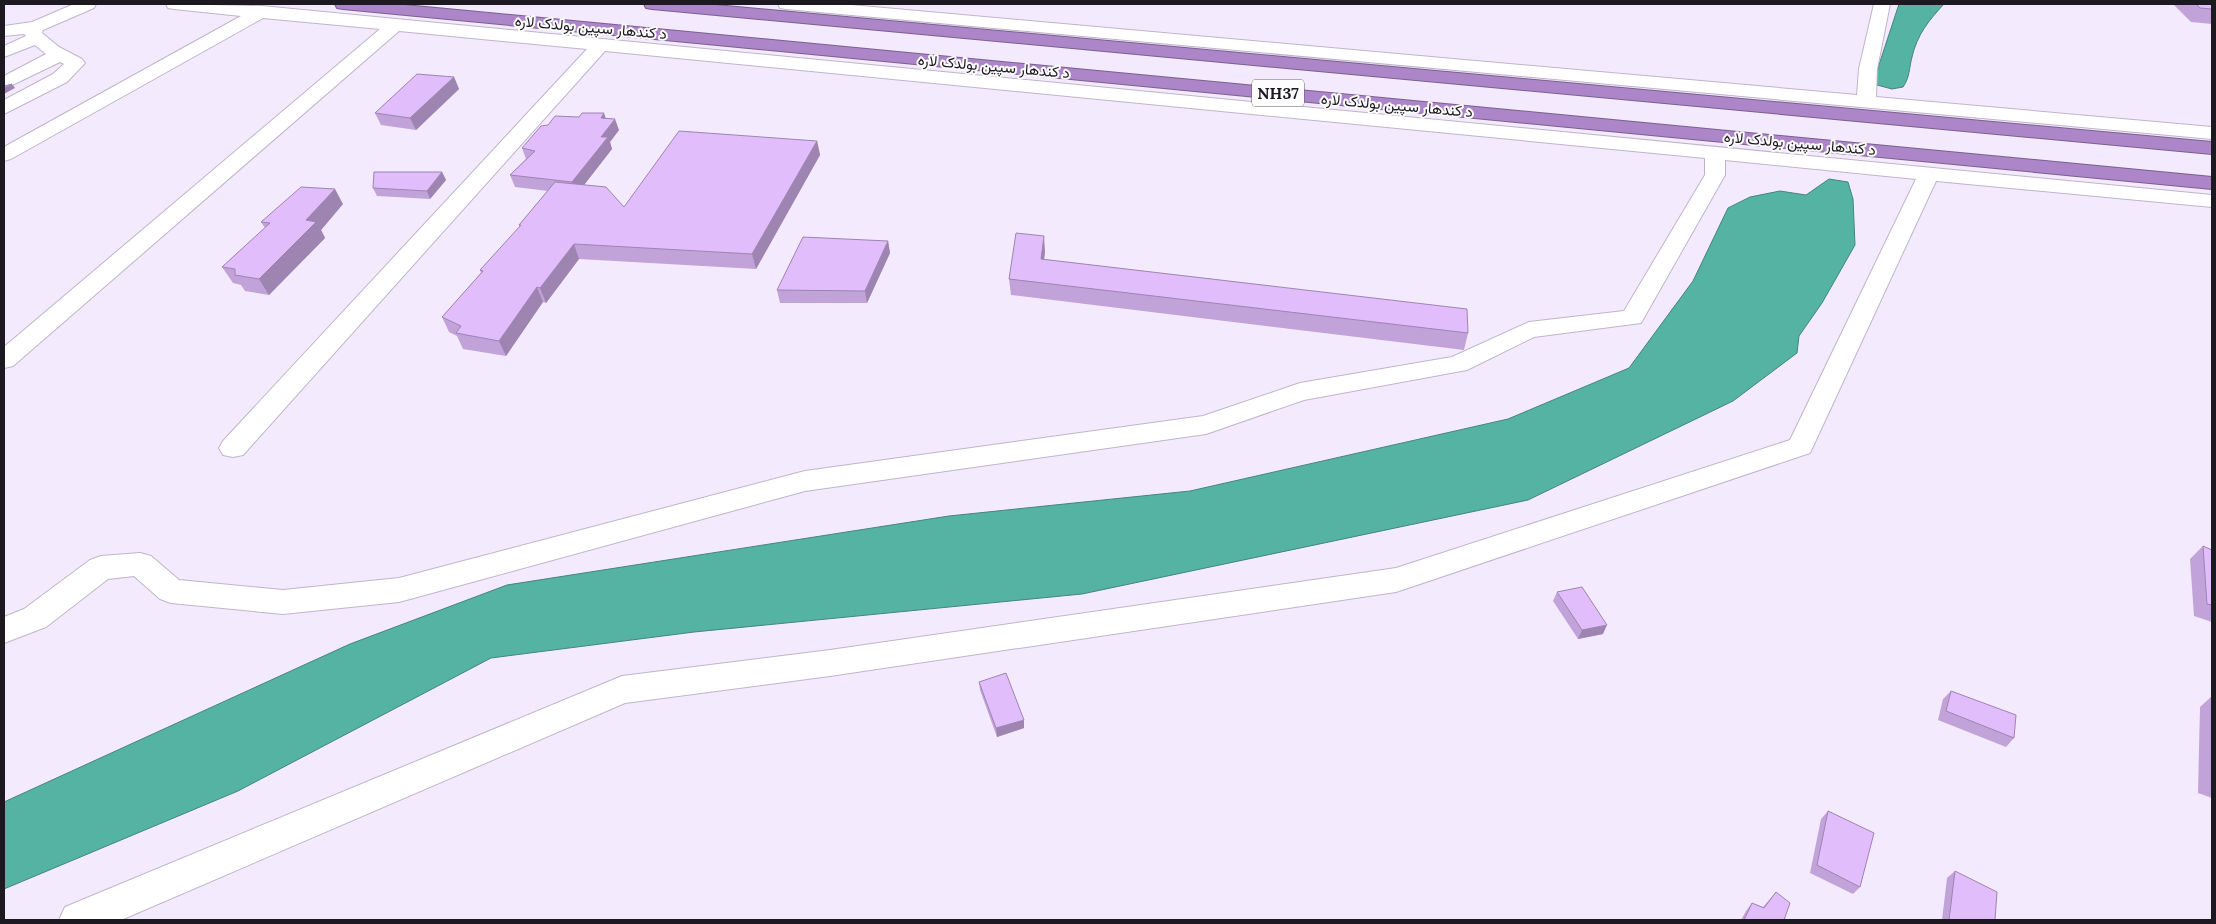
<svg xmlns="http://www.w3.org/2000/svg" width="2216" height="924" font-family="Lora,Vazirmatn,serif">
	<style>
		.water { fill: #54b3a2; stroke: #44857b }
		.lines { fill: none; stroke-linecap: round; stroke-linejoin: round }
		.minor-casing { stroke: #c0b4ca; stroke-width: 2 }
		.highway-casing { stroke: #7a608e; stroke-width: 2 }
		.minor { fill: #fff; fill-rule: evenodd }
		.highway { fill: #ac86c9; fill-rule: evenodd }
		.wall { fill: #c2a3d9 }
		.shaded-wall { fill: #9e84b0 }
		.building { fill: #e1bdfc; stroke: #9e84b0 }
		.labels { text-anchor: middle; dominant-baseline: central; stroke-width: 4; stroke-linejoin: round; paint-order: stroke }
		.far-street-label { font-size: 15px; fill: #1d1921; stroke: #fcfcfc }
		.shield { fill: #fcfcfc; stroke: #605d63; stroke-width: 1 }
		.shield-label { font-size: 16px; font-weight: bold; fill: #1d1921 }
	</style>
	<rect width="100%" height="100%" fill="#f4eafd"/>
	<g class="water">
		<path d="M1899 4H1944C1929 20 1917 35 1912 57 1909 68 1910 77 1903 87L1892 89 1877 85 1874 80Z"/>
		<path d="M1829 179 1848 182 1853 199 1855 245 1822 303 1799 336 1797 353 1733 401 1528 500 1082 594 694 632 491 658 238 791 4 889V802L350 644 507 585 949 516 1190 491 1508 419 1629 368 1693 281 1728 208 1750 197 1780 191 1806 195Z"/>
	</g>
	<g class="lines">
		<defs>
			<g id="minor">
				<path d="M74 4H96L94 8 43 30 42 33 59 47 82 59 85 63 67 82 4 114V100L53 74 64 64 60 62 4 89V76L46 54 35 45 4 57V46L26 36 24 34 4 36V26L32 22Z"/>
				<path d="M166 4 262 6 2212 195V207L1936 181 1810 453 1396 592 830 676 625 703 121 920H59L65 907 622 676 830 650 1396 568 1790 440 1916 179 1725 160V175L1641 323 1534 337 1467 370 1304 400 1206 434 805 491 399 602 283 614 171 603 160 599 134 576 108 579 46 627 4 643V617L24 609 90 560 101 556 140 553 151 556 179 580 283 590 399 578 805 471 1203 416 1300 383 1452 357 1529 322 1624 311 1705 175V158L605 51 243 455 233 457 223 455 219 448 223 441 587 49 399 31 13 366 4 368V347L380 29 263 18 11 159 4 161V147L241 16 174 9 168 8Z"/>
				<path d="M778 4H840L1857 95 1859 69 1874 4H1890L1877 69 1876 97 2212 127V139L786 9 780 8Z"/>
			</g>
			<g id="highway">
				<path d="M335 4H394L2212 177V189L343 9 337 8Z"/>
				<path d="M644 4H705L2212 142V154L652 9 646 8Z"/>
			</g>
		</defs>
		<use href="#minor" class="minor-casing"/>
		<use href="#highway" class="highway-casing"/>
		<use href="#minor" class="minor"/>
		<use href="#highway" class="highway"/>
	</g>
	<g class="wall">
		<path d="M2173 4H2212V24L2191 22Z"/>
		<path d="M454 77 459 89 416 130 381 125 375 113Z"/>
		<path d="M606 118 619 130 610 142 612 149 584 185 624 207 817 141 820 155 756 269 579 259 546 303 543 302 506 356 463 349 457 336 449 332 442 317 481 273 480 270 520 227 519 225 548 191 515 187 510 175 526 159 522 148Z"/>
		<path d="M442 172 446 180 430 199 377 196 373 188Z"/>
		<path d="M343 204 321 230 325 238 269 295 245 291 241 285 233 283 222 267 265 228 261 222Z"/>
		<path d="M888 241 890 253 867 303H780L777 290Z"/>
		<path d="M1045 252 1044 259 1468 333 1464 350 1011 295 1009 279Z"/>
		<path d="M2203 546 2212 550V622L2194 616 2190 559Z"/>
		<path d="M1557 592 1603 634 1578 639 1553 601Z"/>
		<path d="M979 682 1024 728 997 737 980 690Z"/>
		<path d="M1951 691 2014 738 2006 747 1938 720 1943 699Z"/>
		<path d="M2212 696V798L2198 793 2200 707Z"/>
		<path d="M1828 811 1860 887 1853 894 1810 873 1821 819Z"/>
		<path d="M1955 871 1995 920H1942L1947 878Z"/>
		<path d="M1776 892 1784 920H1741L1746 911 1752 903 1763 907Z"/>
	</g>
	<g class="shaded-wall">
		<path d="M454 77 459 89 416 130 410 118Z"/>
		<path d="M12 84 15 88 4 94V88Z"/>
		<path d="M604 113 608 125 601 118Z"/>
		<path d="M615 119 619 130 610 142 612 149 577 194 572 182 601 137Z"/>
		<path d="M817 141 820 155 756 269 752 254Z"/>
		<path d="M442 172 446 180 430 199 427 191Z"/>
		<path d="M335 189 343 204 321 230 325 238 269 295 259 279 306 220Z"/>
		<path d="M1044 236 1045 252 1042 275 1041 259Z"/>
		<path d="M888 241 890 253 867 303 865 291Z"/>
		<path d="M574 244 579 259 546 303 540 288Z"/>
		<path d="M537 287 543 302 506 356 499 341Z"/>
		<path d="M1607 625 1603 634 1578 639 1582 630Z"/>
		<path d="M1024 720V728L997 737 996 728Z"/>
	</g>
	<g class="building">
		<path d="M2196 4H2212V9L2200 8Z"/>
		<path d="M417 74 454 77 410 118 375 113Z"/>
		<path d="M12 84 4 88V86Z"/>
		<path d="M582 113H604L601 118 615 119 601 137H608L572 182 510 175 535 151 522 148 541 126 548 125 555 116 579 117Z"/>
		<path d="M679 131 817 141 752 254 574 244 540 288 537 287 499 341 456 333 461 326 442 317 483 271 480 270 521 225H519L555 182 606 187 624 207Z"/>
		<path d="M374 172H442L427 191 373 188Z"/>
		<path d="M301 187 335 189 306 220 316 222 259 279 235 275V269L222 267 270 223 261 222Z"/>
		<path d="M1016 233 1044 236 1041 259 1467 309 1468 333 1009 279Z"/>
		<path d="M803 237 888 241 865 291 777 290Z"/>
		<path d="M2203 546 2212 550V605L2207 604Z"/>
		<path d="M1582 587 1607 625 1582 630 1557 592Z"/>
		<path d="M1006 673 1024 720 996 728 979 682Z"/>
		<path d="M1951 691 2016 715 2014 738 1946 711Z"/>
		<path d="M1828 811 1874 833 1860 887 1817 865Z"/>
		<path d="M1955 871 1997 892 1995 920H1949Z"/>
		<path d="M1776 892 1790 903 1784 920H1744L1752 903 1764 908Z"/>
	</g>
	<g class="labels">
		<g class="far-street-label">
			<text transform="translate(591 27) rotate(5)">د کندهار سپین بولدک لاره</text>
			<text transform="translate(994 66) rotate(5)">د کندهار سپین بولدک لاره</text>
			<text transform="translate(1397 105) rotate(5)">د کندهار سپین بولدک لاره</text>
			<text transform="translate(1800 143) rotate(5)">د کندهار سپین بولدک لاره</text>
		</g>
		<rect class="shield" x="1252" y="79.5" width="52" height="27" rx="4"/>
		<g class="shield-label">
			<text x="1278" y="93">NH37</text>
		</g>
	</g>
	<rect width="2216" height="924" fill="none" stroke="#1d1921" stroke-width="10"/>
</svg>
